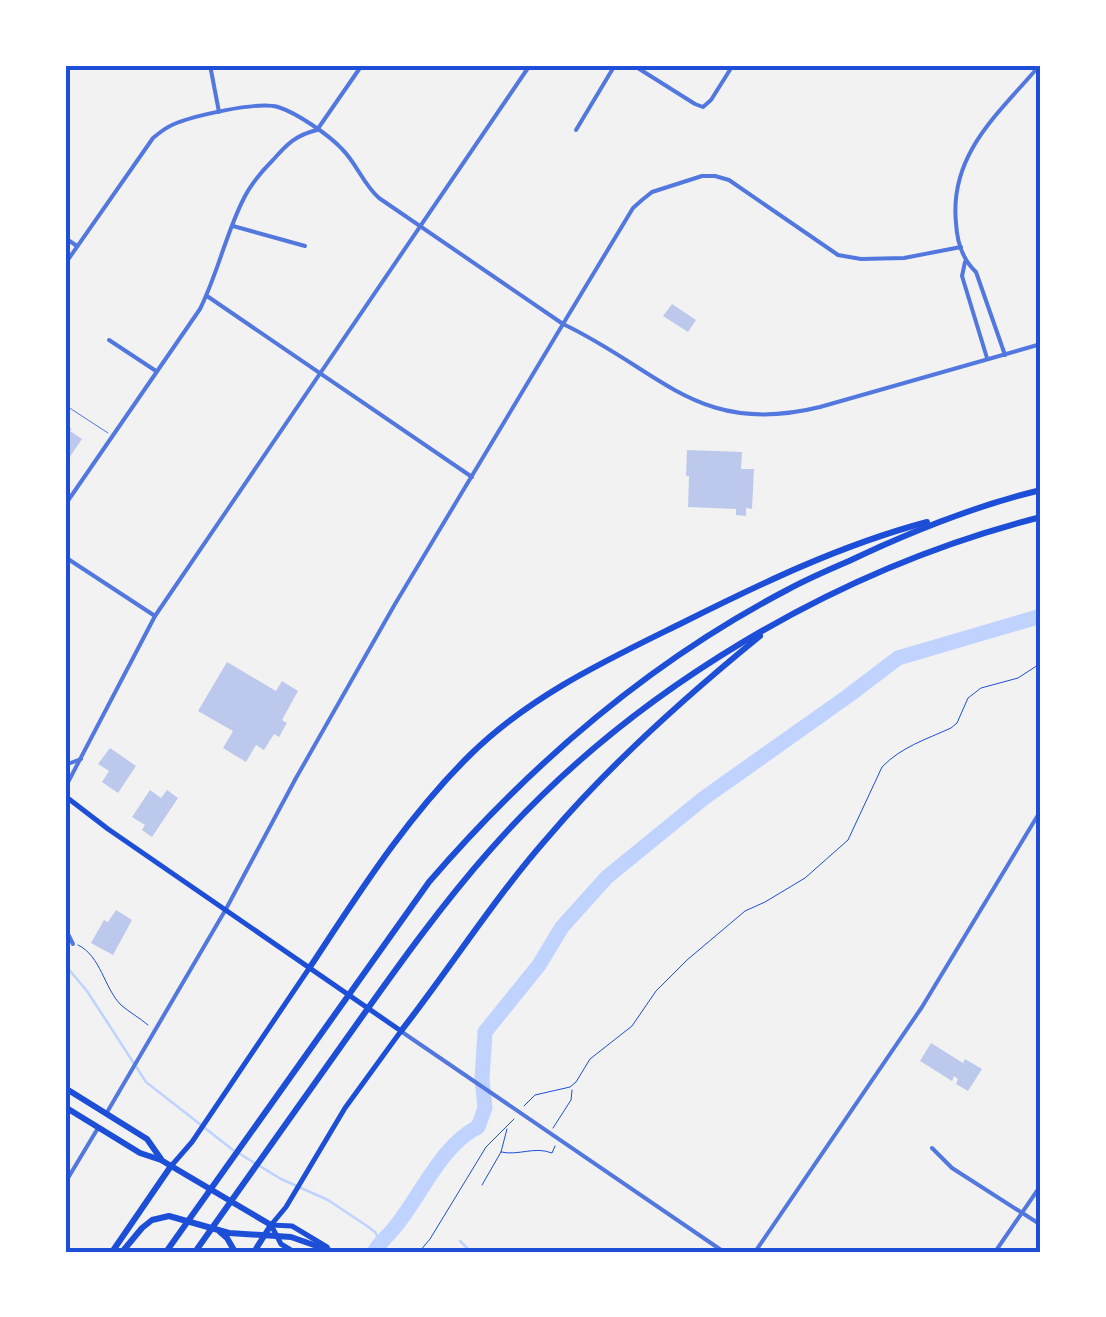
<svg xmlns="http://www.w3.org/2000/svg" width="1106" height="1317" font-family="'Varela Round',sans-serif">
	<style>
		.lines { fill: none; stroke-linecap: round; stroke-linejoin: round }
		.stream { stroke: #bfd3fe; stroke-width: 2.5 }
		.river { stroke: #bfd3fe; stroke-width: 15 }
		.building { fill: #bdc9ec }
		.path { stroke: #1d4ed8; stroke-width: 1 }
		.service { stroke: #5277de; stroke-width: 1 }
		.minor { stroke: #5277de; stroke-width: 4 }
		.tertiary { stroke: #5277de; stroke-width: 4 }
		.secondary { stroke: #1d4ed8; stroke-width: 5 }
		.primary { stroke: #1d4ed8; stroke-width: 5 }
		.trunk { stroke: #1d4ed8; stroke-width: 6 }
		.motorway { stroke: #1d4ed8; stroke-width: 6 }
		.neatline { fill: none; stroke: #1d4ed8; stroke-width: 4 }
	</style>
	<rect width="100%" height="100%" fill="#f2f2f2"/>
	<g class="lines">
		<g class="stream">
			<path d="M65 965 87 991 146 1082 233 1150"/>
			<path d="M240 1154 281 1179 328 1200 367 1226 375 1232 380 1241"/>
			<path d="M460 1241 471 1252"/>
		</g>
		<path class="river" d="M374 1252C380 1242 388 1236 395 1227 420 1197 442 1144 478 1127L485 1108 482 1079 485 1032 539 965 562 927 607 877 704 798 848 696 898 658 1041 616"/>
	</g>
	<g class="building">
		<path d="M672 304 696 320 688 332 663 316Z"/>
		<path d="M65 425 72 429 70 431 82 439 65 464Z"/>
		<path d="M687 450 742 452 741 469H754L752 509 746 508V516L736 515V509L688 507 689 476H686Z"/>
		<path d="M227 662 276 691 282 681 298 691 282 720 287 723 279 737 274 734 264 750 256 745 246 762 223 748 233 731 198 711Z"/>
		<path d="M110 748 136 766 118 793 102 782 109 771 98 764Z"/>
		<path d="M150 790 161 798 167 790 178 798 152 837 142 830 145 825 132 817Z"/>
		<path d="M116 910 132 920 113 955 91 943 104 920 108 922Z"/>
		<path d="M931 1043 963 1063 965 1059 982 1069 968 1091 956 1084 958 1079 954 1076 952 1081 920 1061Z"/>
	</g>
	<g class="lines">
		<g class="path">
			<path d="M78 945C101 956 104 988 121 1005 129 1012 140 1018 148 1025"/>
			<path d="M524 1106 535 1095 570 1087 576 1082 590 1059 632 1026 656 991 687 960 745 911 765 902 805 878 848 840 882 767C901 747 927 739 951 728L957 723 968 698 981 688 1018 678 1041 663"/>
			<path d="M553 1128 571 1100 572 1090"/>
			<path d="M501 1152C519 1156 534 1146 552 1153L555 1146"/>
			<path d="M482 1185 501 1152 507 1129"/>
			<path d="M419 1252 430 1239 486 1147 514 1119"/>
		</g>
		<path class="service" d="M65 405 108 433"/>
		<g class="minor">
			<path d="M210 65 219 112"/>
			<path d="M633 65 695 104 703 107 711 100 733 65"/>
			<path d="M576 130 615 65"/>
			<path d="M233 226 305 246"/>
			<path d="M65 238 77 246"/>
			<path d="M965 262 962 276 987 358"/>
			<path d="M65 264 153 138C159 133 165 128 172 125 192 116 257 101 278 107 297 113 329 135 342 149 357 164 363 184 379 198L563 324 633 208 642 200 652 192 702 176H715L729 180 838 255 861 259 904 258 961 247"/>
			<path d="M207 296 472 477"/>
			<path d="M109 340 156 371"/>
			<path d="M1005 355 976 272C962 259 957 242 956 223 949 154 999 113 1040 65"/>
			<path d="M65 505 200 309C218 273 226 233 244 198 251 184 262 171 273 160 287 144 296 135 317 130L362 65"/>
			<path d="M65 557 155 616"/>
			<path d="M65 765 81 759"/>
			<path d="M65 928 73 944"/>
			<path d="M932 1148 952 1168 1041 1225"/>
			<path d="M995 1252 1041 1185"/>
		</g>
		<g class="tertiary">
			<path d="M65 788 155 616 530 65"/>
			<path d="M402 1032 724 1252"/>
			<path d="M106 1114 226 909 296 778 395 604 563 324C662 371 698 437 820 407L1041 344"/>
			<path d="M65 1183 98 1128"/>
			<path d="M755 1252 922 1007 1041 810"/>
		</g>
		<g class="secondary">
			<path d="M65 796 108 829 401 1031 345 1108 286 1207 271 1225"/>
			<path d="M172 1165 192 1142 310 967"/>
		</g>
		<g class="primary">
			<path d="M271 1225 292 1226 327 1247"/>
			<path d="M271 1225 281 1244 294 1252"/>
		</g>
		<g class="trunk">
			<path d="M65 1088 147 1139 161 1159"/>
			<path d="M65 1107 140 1153 161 1160 271 1225"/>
		</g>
		<g class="motorway">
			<path d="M310 967C359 893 406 818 470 755 531 695 607 660 682 623 762 583 841 545 927 522"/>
			<path d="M401 1031C451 967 495 897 549 836 612 762 685 697 760 636"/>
			<path d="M220 1232 227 1238 235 1252"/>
			<path d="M112 1252 171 1166"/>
			<path d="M122 1252 142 1228 152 1220 169 1216 229 1233 291 1237 334 1252"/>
			<path d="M166 1252 429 882C530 765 649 662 787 590 807 579 828 570 849 561 912 531 974 506 1041 490"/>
			<path d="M195 1252C245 1182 294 1112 344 1042 391 976 437 910 491 849 631 690 836 569 1041 517"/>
			<path d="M254 1252 271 1225"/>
		</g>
	</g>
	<rect width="1106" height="1317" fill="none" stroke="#ffffff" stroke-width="135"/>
	<rect x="68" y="68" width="970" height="1182" class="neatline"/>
</svg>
